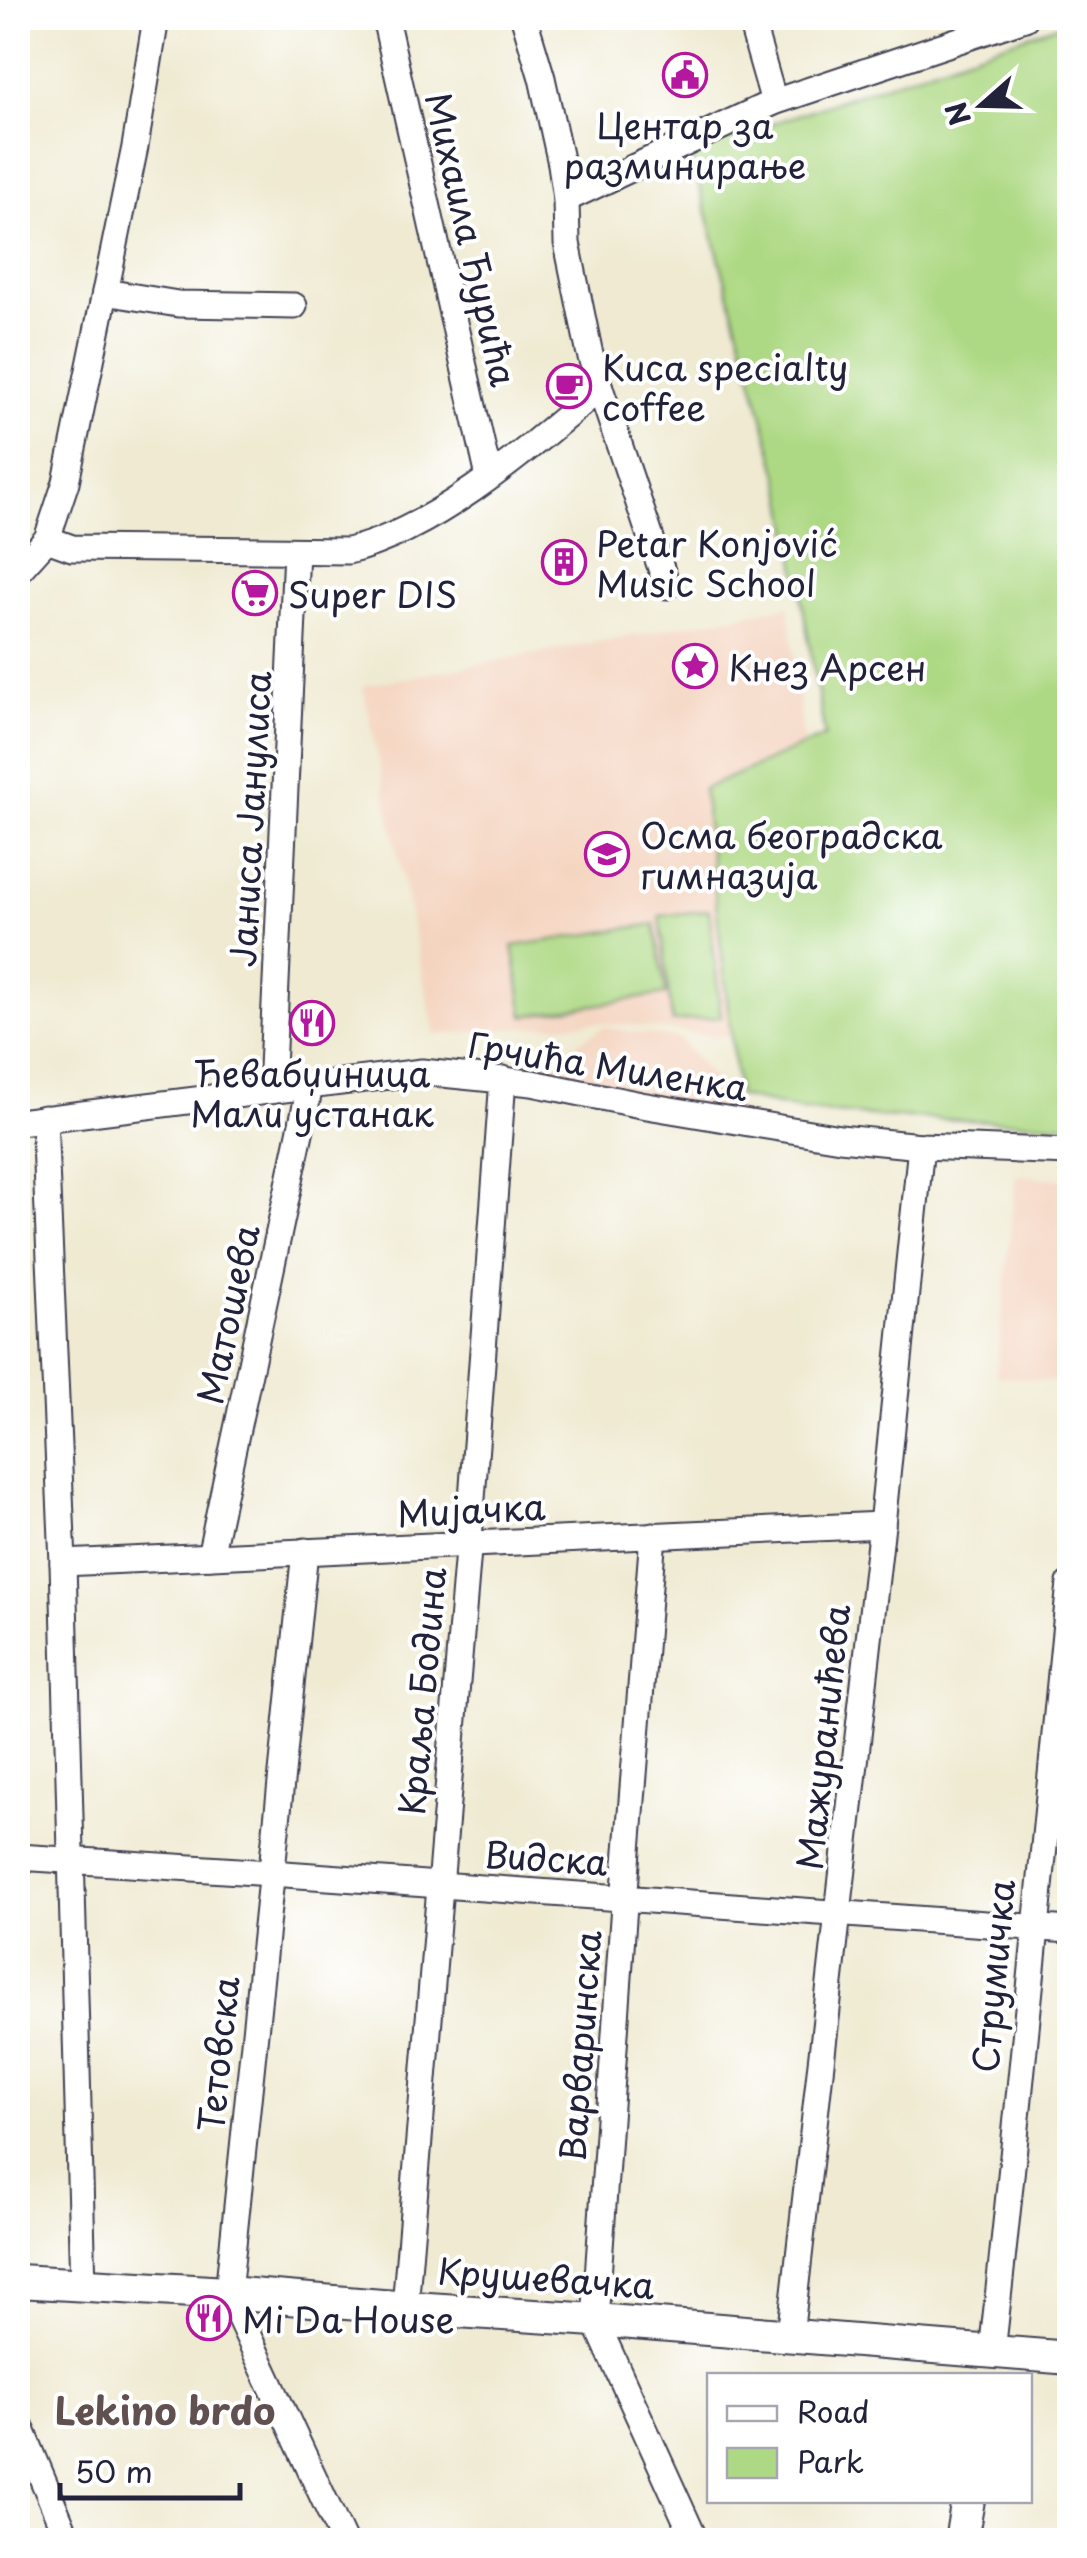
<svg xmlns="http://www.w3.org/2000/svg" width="1087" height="2558" font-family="'Playpen Sans',sans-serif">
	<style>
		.built { fill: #f4d4bf }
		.green { fill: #aed984; stroke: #687e60; stroke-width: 2.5 }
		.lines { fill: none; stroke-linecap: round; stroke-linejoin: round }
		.minor-casing { stroke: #414052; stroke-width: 29 }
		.major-casing { stroke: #414052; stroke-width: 36 }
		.minor { stroke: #fff; stroke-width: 25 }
		.major { stroke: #fff; stroke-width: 32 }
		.labels { text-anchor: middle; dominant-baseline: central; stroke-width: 8; stroke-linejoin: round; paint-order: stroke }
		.poi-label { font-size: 35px; fill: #22223b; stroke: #fff; text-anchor: start }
		.street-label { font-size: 35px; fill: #22223b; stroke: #fff }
		.neighbourhood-label { font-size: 38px; font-weight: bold; fill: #60504f; stroke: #fff }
	</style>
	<rect width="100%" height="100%" fill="#fff"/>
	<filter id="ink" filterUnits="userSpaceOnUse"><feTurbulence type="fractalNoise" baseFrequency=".01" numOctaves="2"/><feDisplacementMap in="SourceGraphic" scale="20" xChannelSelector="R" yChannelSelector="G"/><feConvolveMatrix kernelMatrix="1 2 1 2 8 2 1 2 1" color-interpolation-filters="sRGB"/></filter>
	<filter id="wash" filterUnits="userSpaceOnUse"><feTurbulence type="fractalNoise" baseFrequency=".0048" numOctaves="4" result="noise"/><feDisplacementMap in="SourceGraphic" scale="40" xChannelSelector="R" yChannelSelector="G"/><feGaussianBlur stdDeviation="2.25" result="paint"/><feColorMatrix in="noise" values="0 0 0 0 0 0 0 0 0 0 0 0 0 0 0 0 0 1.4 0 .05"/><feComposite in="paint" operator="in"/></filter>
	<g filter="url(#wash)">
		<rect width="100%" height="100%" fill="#efead1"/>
		<g class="built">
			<path d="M789 606 837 1049 595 1022 435 1035 363 686Z"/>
			<path d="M604 1027 679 1039 747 1118 522 1076Z"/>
			<path d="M1016 1175 1069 1180 1068 1383 996 1376Z"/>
		</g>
		<g class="green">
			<path d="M1069 21V1124L881 1117 799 1110 738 1096 703 789 825 736 784 494 690 152Z"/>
			<path d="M709 910 721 1017 672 1022 660 916Z"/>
			<path d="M655 924 666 994 524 1016 513 946Z"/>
		</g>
	</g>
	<g filter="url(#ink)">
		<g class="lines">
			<defs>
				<g id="minor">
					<path d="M385 18 489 477"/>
					<path d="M524 18 542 78 561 164 566 199 567 243 589 350 600 388 667 586"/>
					<path d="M750 18 774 102"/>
					<path d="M566 199 774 102 1025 18"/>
					<path d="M105 292 178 304 294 306"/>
					<path d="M47 539 72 548 348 551C437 529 530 447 600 388"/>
					<path d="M18 571 47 539 66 482 135 147 156 18"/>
					<path d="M271 1090 296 551"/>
					<path d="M44 1118 63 1563 83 2286"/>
					<path d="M18 1122 422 1072 532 1083 641 1105 840 1138 921 1146 1070 1152"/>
					<path d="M653 1535 626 1876 595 2320 695 2540"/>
					<path d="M305 1551 228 2293 343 2540"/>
					<path d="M210 1556 310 1086"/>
					<path d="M63 1563 882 1525"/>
					<path d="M18 1857 271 1873 1070 1930"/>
					<path d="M405 2308 470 1526 503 1079"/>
					<path d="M790 2336 882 1525 921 1146"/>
					<path d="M992 2352C1021 2096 1044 1840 1070 1583"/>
					<path d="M18 2420 68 2540"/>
				</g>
				<g id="major">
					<path d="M18 2281 228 2293 382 2306 595 2320 1070 2358"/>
					<path d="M961 2540 968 2500"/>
				</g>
			</defs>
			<use href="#minor" class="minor-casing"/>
			<use href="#major" class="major-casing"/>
			<use href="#minor" class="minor"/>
			<use href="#major" class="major"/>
		</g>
	</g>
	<defs>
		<symbol id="civic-ring" viewBox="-11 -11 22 22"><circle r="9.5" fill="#fff" stroke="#b5179e" stroke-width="1.5"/><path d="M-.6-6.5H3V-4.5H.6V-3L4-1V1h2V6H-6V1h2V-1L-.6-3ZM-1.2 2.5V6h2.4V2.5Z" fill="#b5179e"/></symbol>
		<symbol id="cafe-ring" viewBox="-11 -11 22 22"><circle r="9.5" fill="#fff" stroke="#b5179e" stroke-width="1.5"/><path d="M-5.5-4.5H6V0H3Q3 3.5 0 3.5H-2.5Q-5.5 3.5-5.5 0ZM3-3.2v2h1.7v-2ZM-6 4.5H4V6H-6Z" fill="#b5179e"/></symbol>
		<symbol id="building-ring" viewBox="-11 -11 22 22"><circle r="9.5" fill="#fff" stroke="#b5179e" stroke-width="1.5"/><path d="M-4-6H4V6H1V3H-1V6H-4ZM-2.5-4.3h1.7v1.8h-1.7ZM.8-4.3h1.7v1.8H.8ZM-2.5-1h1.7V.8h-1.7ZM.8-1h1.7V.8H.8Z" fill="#b5179e"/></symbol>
		<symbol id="supermarket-ring" viewBox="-11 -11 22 22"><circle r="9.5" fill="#fff" stroke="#b5179e" stroke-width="1.5"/><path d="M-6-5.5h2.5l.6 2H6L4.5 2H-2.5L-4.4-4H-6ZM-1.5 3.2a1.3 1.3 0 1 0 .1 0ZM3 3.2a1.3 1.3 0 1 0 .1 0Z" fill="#b5179e"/></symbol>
		<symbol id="sight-ring" viewBox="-11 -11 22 22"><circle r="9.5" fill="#fff" stroke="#b5179e" stroke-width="1.5"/><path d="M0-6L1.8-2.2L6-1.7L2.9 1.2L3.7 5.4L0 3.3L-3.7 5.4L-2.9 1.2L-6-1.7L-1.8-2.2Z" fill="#b5179e"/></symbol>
		<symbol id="school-ring" viewBox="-11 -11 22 22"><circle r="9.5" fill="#fff" stroke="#b5179e" stroke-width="1.5"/><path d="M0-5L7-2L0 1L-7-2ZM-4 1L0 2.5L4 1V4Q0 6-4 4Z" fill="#b5179e"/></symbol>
		<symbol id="restaurant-ring" viewBox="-11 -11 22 22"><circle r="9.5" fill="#fff" stroke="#b5179e" stroke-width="1.5"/><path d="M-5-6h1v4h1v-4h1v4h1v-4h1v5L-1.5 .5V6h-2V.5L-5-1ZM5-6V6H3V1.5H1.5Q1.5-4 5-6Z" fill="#b5179e"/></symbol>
	</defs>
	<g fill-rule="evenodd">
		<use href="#civic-ring" x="660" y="50" width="50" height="50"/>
		<use href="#cafe-ring" x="544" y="361" width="50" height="50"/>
		<use href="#building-ring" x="539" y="537" width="50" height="50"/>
		<use href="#supermarket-ring" x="230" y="568" width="50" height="50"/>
		<use href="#sight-ring" x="670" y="641" width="50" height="50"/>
		<use href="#school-ring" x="582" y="829" width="50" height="50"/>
		<use href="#restaurant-ring" x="287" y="998" width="50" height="50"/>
		<use href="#restaurant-ring" x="184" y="2293" width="50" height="50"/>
	</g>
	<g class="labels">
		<g class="poi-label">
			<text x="685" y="124" text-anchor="middle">Центар за<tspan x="685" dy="40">разминирање</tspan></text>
			<text x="602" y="366">Kuca specialty<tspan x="602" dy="40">coffee</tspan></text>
			<text x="596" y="542">Petar Konjović<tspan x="596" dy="40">Music School</tspan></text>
			<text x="288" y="593">Super DIS</text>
			<text x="728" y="666">Кнез Арсен</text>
			<text x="640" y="834">Осма београдска<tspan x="640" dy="40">гимназија</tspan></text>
			<text x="312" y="1072" text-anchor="middle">Ћевабџиница<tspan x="312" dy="40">Мали устанак</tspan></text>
			<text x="242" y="2318">Mi Da House</text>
		</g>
		<g class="street-label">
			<text transform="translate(472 239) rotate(77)">Михаила Ђурића</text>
			<text transform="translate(249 819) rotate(-87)">Јаниса Јанулиса</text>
			<text transform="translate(608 1065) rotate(9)">Грчића Миленка</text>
			<text transform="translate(227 1314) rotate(-78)">Матошева</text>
			<text transform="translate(471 1509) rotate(-3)">Мијачка</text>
			<text transform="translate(421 1691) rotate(-85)">Краља Бодина</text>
			<text transform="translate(822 1737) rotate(-84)">Мажуранићева</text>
			<text transform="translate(546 1857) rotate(4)">Видска</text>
			<text transform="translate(992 1976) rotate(-85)">Струмичка</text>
			<text transform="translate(579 2046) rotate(-86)">Варваринска</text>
			<text transform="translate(217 2054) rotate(-84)">Тетовска</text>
			<text transform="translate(546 2277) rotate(4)">Крушевачка</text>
		</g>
		<g class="neighbourhood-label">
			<text x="165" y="2409">Lekino brdo</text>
		</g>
	</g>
	<rect width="1087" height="2558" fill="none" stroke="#fff" stroke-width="60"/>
	<rect x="707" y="2373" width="325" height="130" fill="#ffffff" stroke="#a7a7b1" stroke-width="2.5"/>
	<rect x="727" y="2406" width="50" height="15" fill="#ffffff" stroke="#a7a7b1" stroke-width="2.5"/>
	<text x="797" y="2423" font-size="30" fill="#22223b">Road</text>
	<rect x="727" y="2448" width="50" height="30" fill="#aed984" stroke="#a7a7b1" stroke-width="2.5"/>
	<text x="797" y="2473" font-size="30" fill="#22223b">Park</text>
	<g transform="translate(982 105) rotate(250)" stroke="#ffffff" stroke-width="8" paint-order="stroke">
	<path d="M0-8L18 38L0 25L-18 38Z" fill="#22223b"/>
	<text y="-15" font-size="28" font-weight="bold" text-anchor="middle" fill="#22223b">N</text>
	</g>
	<path d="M60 2483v15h180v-15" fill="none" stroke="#22223b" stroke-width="5"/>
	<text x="75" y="2483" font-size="30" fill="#22223b" stroke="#ffffff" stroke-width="8" paint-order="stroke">50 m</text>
</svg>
